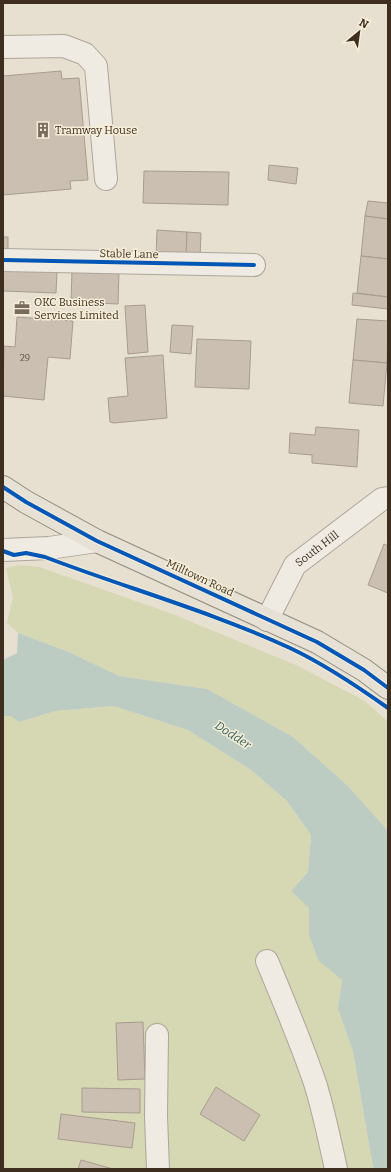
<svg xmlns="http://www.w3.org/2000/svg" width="391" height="1172" font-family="Bitter,serif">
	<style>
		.green { fill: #d6d7b3 }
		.water { fill: #bcccc2 }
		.building { fill: #cbbfb2; stroke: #a89c90 }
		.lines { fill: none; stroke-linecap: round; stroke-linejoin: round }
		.minor-casing { stroke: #ada599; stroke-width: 24 }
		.major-casing { stroke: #928b80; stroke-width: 24 }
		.minor { stroke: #efebe3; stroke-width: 22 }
		.major { stroke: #e6e1d4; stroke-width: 22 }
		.cycleway-casing { stroke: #f7eed8; stroke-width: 6 }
		.cycleway { stroke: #0057b8; stroke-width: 4 }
		.labels { text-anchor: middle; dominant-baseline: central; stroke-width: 3; stroke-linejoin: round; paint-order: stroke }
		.number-label { font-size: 9px; fill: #605244 }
		.poi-label { font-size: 11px; fill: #3d2e20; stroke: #f7eed8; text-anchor: start }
		.street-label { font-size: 11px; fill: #3d2e20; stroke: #f7eed8 }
		.water-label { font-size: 12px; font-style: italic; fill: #2f5d5a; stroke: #f7eed8 }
	</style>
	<rect width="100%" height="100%" fill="#e7e0d1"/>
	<g class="green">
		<path d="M20 565 39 567 170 613 296 665 365 701 388 722V831L348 786 293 737 207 689 119 676 69 652 18 633 7 623 13 598 6 568Z"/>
		<path d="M114 706 188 730 251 770 286 800 311 835 308 872 291 891 309 907V935L318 959 342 980 338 1009 353 1051 373 1167 375 1169H3V716H11L19 722 55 711Z"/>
	</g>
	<path class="water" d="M18 633 69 652 119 676 207 689 293 737 348 786 388 831V1169H375L373 1167 353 1051 338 1009 342 980 318 960 309 935V908L291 891 308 872 311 835 286 800 251 770 188 730 114 706 55 711 19 722 11 716H3V660L17 653Z"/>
	<g class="building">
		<path d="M61 71 62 79 79 78 88 180 70 181 71 189 3 195V76Z"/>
		<path d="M269 165 298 168 296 184 268 180Z"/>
		<path d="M144 171 229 172 228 205 143 203Z"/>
		<path d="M368 201 388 203V219L365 216Z"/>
		<path d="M365 216 388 219V259L361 256Z"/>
		<path d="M157 230 187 232 186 257 156 256Z"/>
		<path d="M187 232 201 233 200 258 186 257Z"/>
		<rect x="3" y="237" width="5" height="14"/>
		<path d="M361 256 388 259V297L357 293Z"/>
		<path d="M3 268 57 271 56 293 3 291Z"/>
		<path d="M72 270 119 272 118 304 71 302Z"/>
		<path d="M353 293 388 297V309L352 305Z"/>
		<path d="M145 305 148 352 128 354 125 306Z"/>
		<path d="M17 317 73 321 70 359 48 357 44 400 3 396 4 346 15 347Z"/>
		<path d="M357 319 388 321 387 363 353 360Z"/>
		<path d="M172 325 193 326 191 354 170 352Z"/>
		<path d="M197 339 251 341 249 389 195 387Z"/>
		<path d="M163 355 167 418 114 423 110 422 108 398 128 396 125 358Z"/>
		<path d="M353 360 387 363 383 406 349 403Z"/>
		<path d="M316 427 359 430 357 467 312 463V455L289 453 290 433 315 435Z"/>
		<path d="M384 544 388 546V593L368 585Z"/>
		<path d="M143 1022 145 1079 118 1080 116 1023Z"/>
		<path d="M216 1087 260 1115 244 1141 200 1114Z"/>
		<path d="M82 1088 140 1089V1113L82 1112Z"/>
		<path d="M61 1114 135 1123 132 1148 58 1139Z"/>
		<path d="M81 1160 113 1169H78Z"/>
	</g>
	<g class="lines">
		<defs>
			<g id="minor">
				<path d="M3 47 64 46 85 54 96 66 106 179"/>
				<path d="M3 260 254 265"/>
				<path d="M3 550 49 548 97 541"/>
				<path id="s1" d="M267 620 295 565 382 499 388 498"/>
				<path d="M267 961C284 1002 302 1044 316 1086 324 1113 330 1141 336 1169"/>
				<path d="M157 1035 156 1116 158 1169"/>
			</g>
			<path id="major" d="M3 487 26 502 97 541 317 642 364 670 388 688"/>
		</defs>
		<use href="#minor" class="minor-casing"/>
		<use href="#major" class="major-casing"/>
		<use href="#minor" class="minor"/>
		<use href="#major" class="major"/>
		<defs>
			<g id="cycleway">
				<path d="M3 260 254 265"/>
				<path d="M3 487 26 502 97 541 317 642 364 670 388 688"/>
				<path d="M3 551 14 555 26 553 45 557C126 588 210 611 290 648 324 664 357 686 388 708"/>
			</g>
		</defs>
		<use href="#cycleway" class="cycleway-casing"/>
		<use href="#cycleway" class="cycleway"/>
	</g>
	<defs>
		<symbol id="building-bare" viewBox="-9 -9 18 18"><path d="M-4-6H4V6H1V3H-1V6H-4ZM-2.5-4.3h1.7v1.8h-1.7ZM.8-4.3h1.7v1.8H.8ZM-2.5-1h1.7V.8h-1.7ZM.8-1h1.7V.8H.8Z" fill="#786c5e" stroke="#f7eed8" stroke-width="2.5" paint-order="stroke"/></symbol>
		<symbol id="office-bare" viewBox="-9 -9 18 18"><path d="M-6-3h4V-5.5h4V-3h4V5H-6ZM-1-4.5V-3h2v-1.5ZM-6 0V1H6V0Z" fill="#786c5e" stroke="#f7eed8" stroke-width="2.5" paint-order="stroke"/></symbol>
	</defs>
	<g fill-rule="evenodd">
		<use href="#building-bare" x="32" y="119" width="22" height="22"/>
		<use href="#office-bare" x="11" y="297" width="22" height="22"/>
	</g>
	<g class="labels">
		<g class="number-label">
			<text x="25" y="358">29</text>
		</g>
		<g class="poi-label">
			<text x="55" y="130">Tramway House</text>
			<text x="34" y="302">OKC Business<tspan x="34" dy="13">Services Limited</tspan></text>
		</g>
		<g class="street-label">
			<text transform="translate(129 254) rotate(1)">Stable Lane</text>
			<text stroke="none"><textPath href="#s1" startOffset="89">South Hill</textPath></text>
			<text transform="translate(200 578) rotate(25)">Milltown Road</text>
		</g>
		<g class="water-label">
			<text transform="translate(233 735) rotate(33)">Dodder</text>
		</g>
	</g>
	<rect width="391" height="1172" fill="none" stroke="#3d2e20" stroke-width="8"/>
	<g transform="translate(359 32) rotate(29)" stroke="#f7eed8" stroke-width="3" paint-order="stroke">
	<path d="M0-3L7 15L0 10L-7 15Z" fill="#3d2e20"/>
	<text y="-6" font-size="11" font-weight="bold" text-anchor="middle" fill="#3d2e20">N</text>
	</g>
</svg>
